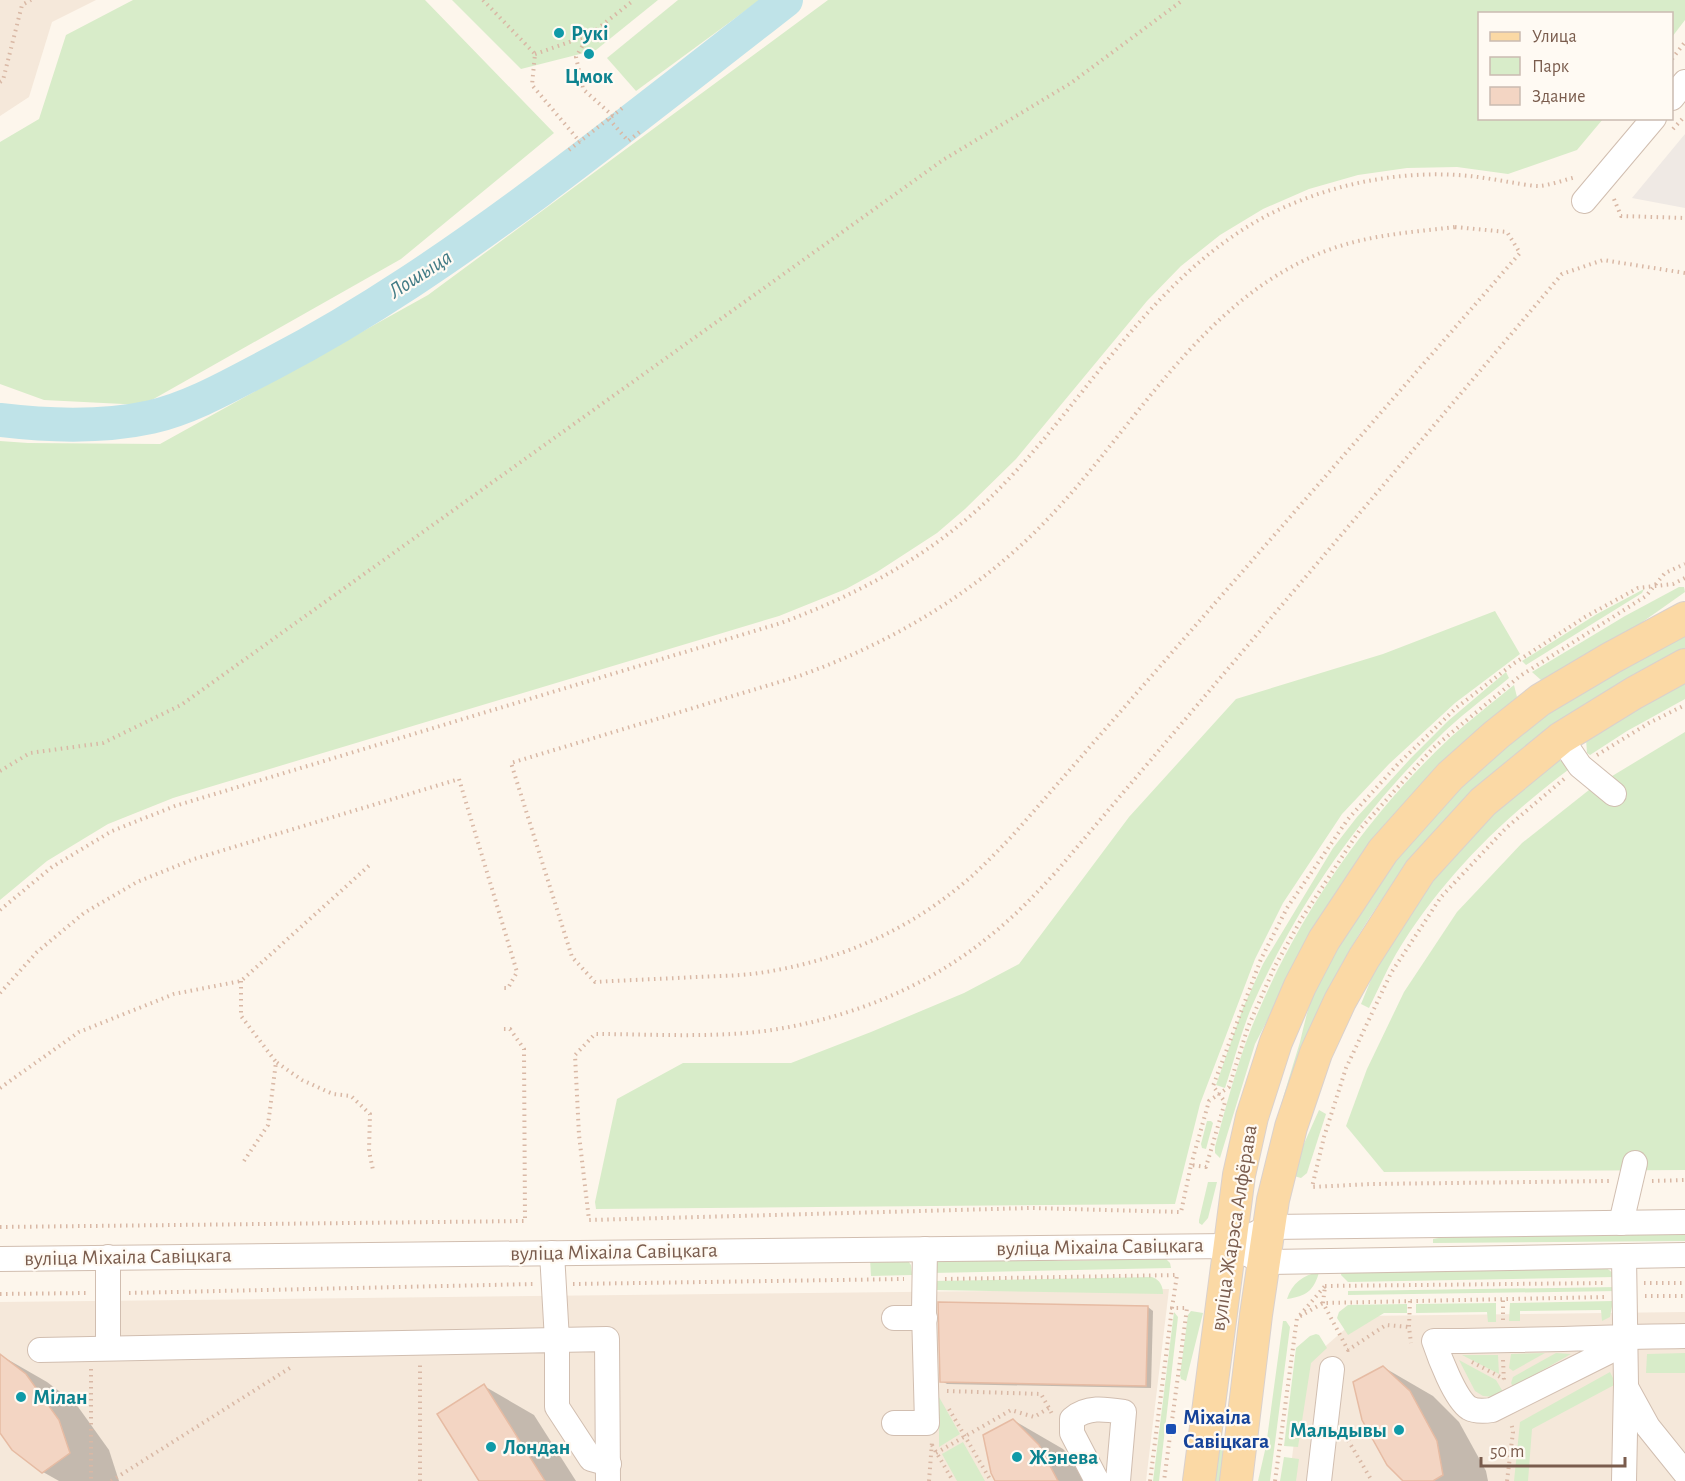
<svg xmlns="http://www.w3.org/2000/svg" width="1685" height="1481" font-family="'Alegreya Sans',sans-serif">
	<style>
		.residential { fill: #f5e8da }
		.industrial { fill: #efe9e4 }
		.green { fill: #d8ecc9 }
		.shadow { fill: #0003 }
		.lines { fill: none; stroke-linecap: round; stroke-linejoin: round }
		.river { stroke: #bfe3e8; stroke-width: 34 }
		.building { fill: #f3d5c3; stroke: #e6bba3; stroke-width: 1.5 }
		.minor-casing { stroke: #d1beb0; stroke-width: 26 }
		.major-casing { stroke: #dad1cd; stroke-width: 34 }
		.path { stroke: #d9b8a5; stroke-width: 4; stroke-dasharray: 1.5 4.5; stroke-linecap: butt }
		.minor { stroke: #fff; stroke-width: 24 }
		.major { stroke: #fbd9a5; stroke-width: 32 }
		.culture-dot { fill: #0f9aa8; stroke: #fffaf3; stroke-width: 2 }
		.transit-dot { fill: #1a4fb4; stroke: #fffaf3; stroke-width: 2 }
		.labels { text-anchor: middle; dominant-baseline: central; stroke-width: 4.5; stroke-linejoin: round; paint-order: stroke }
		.culture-label { font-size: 21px; font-weight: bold; fill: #0d838f; stroke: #fffaf3; text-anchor: start }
		.street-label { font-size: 21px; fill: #7a5c4d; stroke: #fffaf3 }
		.transit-label { font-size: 21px; font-weight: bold; fill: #164399; stroke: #fffaf3; text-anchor: start }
		.water-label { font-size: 22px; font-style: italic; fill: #437c86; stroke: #fffaf3 }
	</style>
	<rect width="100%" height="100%" fill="#fdf6ec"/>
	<g class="residential">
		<path d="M0 0H96L52 22 29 97 0 116Z"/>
		<path d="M1169 1289 1146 1481H0V1302Z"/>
		<path d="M1685 1312V1481H1289L1304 1365 1360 1316Z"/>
	</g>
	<path class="industrial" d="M1685 134V208L1632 198Z"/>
	<g class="green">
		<path d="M133 0H425L554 133 401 259 143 405 44 400 0 384V142L39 119 66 35Z"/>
		<path d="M452 0H658L596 50 521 69Z"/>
		<path d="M678 0H760L636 91 607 58Z"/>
		<path d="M828 0H1685V20L1672 37V14H1480V118L1603 119 1577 150 1508 174 1457 167 1407 168 1358 175 1309 189 1263 209 1220 235 1181 266 1147 301 1016 459 965 509 937 533 877 572 846 589 779 616 173 798 108 824 47 861 0 900V441L28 443 160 444 428 295Z"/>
		<path d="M1679 587H1684L1685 592 1634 628 1549 679 1541 680 1532 672 1625 616Z"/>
		<path d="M1644 589 1642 593 1526 665 1522 661 1597 614Z"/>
		<path d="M1495 611 1520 654 1455 703 1389 764 1342 814 1283 903 1255 959 1200 1104 1175 1204 596 1209 595 1202 617 1099 683 1063H791L871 1032 964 993 1019 964 1129 817 1236 699 1383 654Z"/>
		<path d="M1685 633V648C1634 674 1579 705 1534 740 1445 809 1372 898 1324 999 1316 1017 1311 1037 1305 1055 1292 1091 1279 1126 1267 1162L1266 1160C1276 1120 1288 1081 1300 1042 1304 1026 1307 1009 1314 994 1361 878 1467 768 1570 698 1606 674 1647 655 1685 633Z"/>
		<path d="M1506 672 1509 678C1485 698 1458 717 1436 740 1359 815 1296 907 1252 1006 1241 1032 1234 1061 1225 1088L1216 1085 1243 1008 1263 964 1333 848 1357 817 1411 758 1448 721Z"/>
		<path d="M1685 680V699L1627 731 1590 755 1587 753 1586 739Z"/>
		<path d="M1514 685 1517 697 1512 706 1280 996 1255 1044 1220 1158 1215 1153V1147C1226 1107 1236 1067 1251 1029 1295 920 1365 817 1451 737 1471 719 1493 702 1514 685Z"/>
		<path d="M1685 732V1170L1384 1172 1346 1126 1367 1069 1404 992 1457 912 1522 843 1589 790Z"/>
		<path d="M1556 761H1562L1572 767C1502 819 1441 879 1396 954 1386 971 1378 990 1369 1008L1361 1004 1386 943 1412 904 1495 812Z"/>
		<path d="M1319 1110 1326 1114 1307 1173 1301 1178 1294 1176 1295 1164Z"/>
		<path d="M1207 1121H1211L1213 1123 1206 1149 1202 1148 1201 1144Z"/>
		<path d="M1208 1182H1217L1208 1218 1202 1225 1199 1223V1220Z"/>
		<path d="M1685 1228V1241L1433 1243V1239L1491 1229Z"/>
		<path d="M996 1251 1058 1261 1166 1259 1170 1263 1171 1268 932 1273 935 1259Z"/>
		<path d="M870 1258 908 1261 911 1265 912 1275 871 1276Z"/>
		<path d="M1605 1267 1613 1273 1615 1277 1348 1282 1341 1275 1342 1270Z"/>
		<path d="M1319 1272C1314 1291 1306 1296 1287 1299 1292 1283 1303 1275 1319 1272Z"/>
		<path d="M1152 1277C1160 1280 1163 1286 1163 1294L933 1290 932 1281Z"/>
		<path d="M1618 1287 1617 1291 1348 1295V1291Z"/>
		<path d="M1613 1301 1610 1317 1602 1321 1601 1310 1520 1311V1321H1509L1510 1303Z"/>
		<path d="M1496 1303V1322H1488L1487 1312 1416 1313V1304Z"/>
		<path d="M1407 1304V1313H1384L1348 1335 1337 1318 1339 1312 1348 1305Z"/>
		<path d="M1191 1311 1203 1313 1186 1381 1181 1379 1180 1375 1188 1315Z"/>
		<path d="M1174 1312 1178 1317 1159 1481H1153Z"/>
		<path d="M1283 1321H1286L1290 1327 1270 1481H1258L1266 1446Z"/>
		<path d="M1316 1334 1319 1335 1327 1348 1311 1363 1298 1447 1284 1446 1296 1348 1310 1336Z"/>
		<path d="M1545 1353 1513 1371 1509 1368 1511 1354Z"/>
		<path d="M1556 1353 1571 1354 1513 1387 1511 1383 1513 1377Z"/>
		<path d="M1685 1353V1373H1646L1647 1354Z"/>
		<path d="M1462 1355H1498L1499 1374Z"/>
		<path d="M1459 1360 1496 1380 1503 1392 1494 1397 1483 1396 1475 1391Z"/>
		<path d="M1610 1372 1616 1384 1532 1429 1528 1481H1514L1520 1422Z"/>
		<path d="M939 1397 960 1434 939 1447Z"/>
		<path d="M1220 1437 1225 1438V1481H1215Z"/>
		<path d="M963 1442 985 1481H957L942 1454Z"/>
		<path d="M1284 1457 1299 1459 1296 1481H1280Z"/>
	</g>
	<g class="shadow">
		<path d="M1148 1307 1153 1311 1151 1388 947 1384 942 1381Z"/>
		<path d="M0 1355 47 1382 76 1404 109 1450 119 1481H59L43 1472 0 1430Z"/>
		<path d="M1383 1367 1433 1396 1459 1422 1486 1471 1488 1481H1405Z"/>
		<path d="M484 1386 534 1415 576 1481H481Z"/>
		<path d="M1013 1420 1063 1449 1089 1475 1092 1481H997Z"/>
	</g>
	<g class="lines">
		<path class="river" d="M0 420C50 426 101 428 151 417 194 407 234 383 273 363 367 314 454 254 539 191 622 129 704 64 786 0"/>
	</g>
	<g class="building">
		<path d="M938 1302 1148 1306 1146 1386 940 1382Z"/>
		<path d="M0 1354 26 1374 59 1420 70 1453 42 1473 12 1450 0 1433Z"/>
		<path d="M1383 1366 1410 1391 1437 1441 1443 1475 1433 1481H1403L1387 1465 1362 1420 1353 1382Z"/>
		<path d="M484 1384 545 1481H479L437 1414Z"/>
		<path d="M1013 1419 1039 1445 1058 1481H995L991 1473 983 1435Z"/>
	</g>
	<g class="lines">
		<defs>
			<g id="minor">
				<path d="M1672 98 1685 82"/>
				<path d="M1584 201 1654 118"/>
				<path d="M1561 738 1580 766 1614 794"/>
				<path d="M1621 1223 1635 1163"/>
				<path d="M1229 1246 1269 1227 1685 1222"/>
				<path d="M552 1253 557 1340 607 1339 608 1481"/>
				<path d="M108 1257V1347"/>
				<path d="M0 1259 1229 1246 1265 1262 1685 1255"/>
				<path d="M894 1318H925"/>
				<path d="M1624 1337 1610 1351 1492 1410C1485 1411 1476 1412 1469 1408 1455 1399 1439 1356 1434 1341 1518 1341 1601 1337 1685 1336"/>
				<path d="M40 1350 557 1340V1407L591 1459 609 1464"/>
				<path d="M1626 1387 1648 1427 1685 1473"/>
				<path d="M894 1423H927L924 1311 925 1249"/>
				<path d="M1097 1481 1072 1433V1419C1087 1406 1105 1409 1124 1412L1118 1481"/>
				<path d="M1319 1481 1332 1369"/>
				<path d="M1624 1481 1626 1384 1624 1256"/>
			</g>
			<g id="major">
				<path d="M1199 1481 1239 1175 1252 1117 1276 1042 1300 986 1324 940 1383 851 1450 776 1496 735 1540 700 1611 658 1685 618"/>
				<path d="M1236 1481 1256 1315 1273 1200 1291 1127 1316 1053 1340 1001 1364 958 1420 871 1483 802 1561 738 1634 693 1685 665"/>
			</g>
		</defs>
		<use href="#minor" class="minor-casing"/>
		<use href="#major" class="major-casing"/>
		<g class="path">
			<path d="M483 0 535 54 532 85 580 142"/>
			<path d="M535 54 587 36"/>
			<path d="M1672 59 1685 42"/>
			<path d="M0 82 3 80 22 5 31 0"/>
			<path d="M613 116 583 89 576 57 588 36 634 0"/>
			<path d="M609 119 628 141 642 130"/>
			<path d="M1673 129 1684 117"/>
			<path d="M569 150 625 106"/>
			<path d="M1614 199 1621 216 1685 218"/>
			<path d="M1455 227 1507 232 1520 253 1013 835C993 856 973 877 950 894 895 937 828 963 759 973 738 976 716 976 695 977 662 979 628 980 595 982L572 957 511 763 799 676C888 644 969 597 1036 531 1132 436 1198 297 1331 249 1370 235 1413 232 1455 227Z"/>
			<path d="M1685 273 1603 260 1562 274 1056 872C1034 896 1012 919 986 939 924 989 844 1020 765 1031 709 1038 651 1034 595 1034L575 1055 579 1135 589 1220 1031 1208 1181 1212 1191 1165 1206 1167 1225 1102 1213 1086 1261 959 1287 908 1348 819 1398 764 1456 708 1513 664 1585 617 1638 588 1673 584 1685 578"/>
			<path d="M1597 755 1649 723 1685 705"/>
			<path d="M0 771 30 753 103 743 181 705 943 160 1071 83 1183 0"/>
			<path d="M1564 779 1506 828 1441 897 1391 973 1346 1068 1324 1137 1312 1187 1371 1184 1611 1181"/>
			<path d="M0 910 52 867 112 831 175 806 781 623C862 593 937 552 998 490 1087 400 1150 278 1266 216 1324 186 1393 171 1457 175 1477 176 1496 180 1515 183 1522 184 1531 186 1539 186 1551 185 1564 180 1576 177"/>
			<path d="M241 981V1016L276 1062"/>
			<path d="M0 993 37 952 84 913 137 882 194 859 459 779 517 972 508 988H500"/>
			<path d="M0 1088 79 1032 174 994 241 981 372 863"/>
			<path d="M244 1161 268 1125 276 1062 302 1080 333 1094 351 1096 370 1114 369 1151 373 1170"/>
			<path d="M1191 1165 1209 1101 1229 1087 1248 1027 1275 966 1302 918 1361 828 1433 748 1520 676 1646 596 1665 573 1685 564"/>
			<path d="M1652 1181 1685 1180"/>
			<path d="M0 1227 525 1221 524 1049 510 1029H501"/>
			<path d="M945 1279 1177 1275 1172 1308H1187L1164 1481"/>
			<path d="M1644 1283H1685"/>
			<path d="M573 1284 904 1279"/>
			<path d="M1325 1286 1604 1283"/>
			<path d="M129 1293 535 1284"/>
			<path d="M0 1294 88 1293"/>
			<path d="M1645 1296H1685"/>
			<path d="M1410 1301 1409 1327 1411 1343"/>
			<path d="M1300 1315 1325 1286 1323 1303 1348 1350 1386 1325 1409 1327"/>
			<path d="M1503 1320V1299"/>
			<path d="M1503 1360 1504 1382"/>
			<path d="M1472 1362 1504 1379"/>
			<path d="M91 1369V1481"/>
			<path d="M947 1391 1041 1394 1049 1408"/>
			<path d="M949 1409 991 1481"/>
			<path d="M1345 1435 1372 1481"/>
			<path d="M932 1445 953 1481"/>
			<path d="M936 1453 1011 1410 1034 1417 1049 1408 1052 1414"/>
			<path d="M111 1481 293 1366"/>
			<path d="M420 1481V1362"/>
			<path d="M929 1481 932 1442"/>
			<path d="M1150 1481 1172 1308"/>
			<path d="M1275 1481 1297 1318 1323 1303 1605 1297"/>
			<path d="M1507 1481 1513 1432 1511 1422"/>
		</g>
		<use href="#minor" class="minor"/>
		<use href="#major" class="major"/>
	</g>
	<g class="culture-dot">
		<circle cx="559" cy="33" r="6"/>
		<circle cx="589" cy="54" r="6"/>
		<circle cx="21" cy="1397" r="6"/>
		<circle cx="1399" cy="1430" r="6"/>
		<circle cx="491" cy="1447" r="6"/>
		<circle cx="1017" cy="1457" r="6"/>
	</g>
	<rect class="transit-dot" x="1165" y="1423" width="12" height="12" rx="3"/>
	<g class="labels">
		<g class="culture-label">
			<text x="571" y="33">Рукі</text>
			<text x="589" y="76" text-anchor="middle">Цмок</text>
			<text x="33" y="1397">Мілан</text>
			<text x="1387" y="1430" text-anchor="end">Мальдывы</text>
			<text x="503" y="1447">Лондан</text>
			<text x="1029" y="1457">Жэнева</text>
		</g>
		<g class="street-label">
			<text transform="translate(1234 1228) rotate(-81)">вуліца Жарэса Алфёрава</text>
			<text transform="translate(1100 1247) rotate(-1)">вуліца Міхаіла Савіцкага</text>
			<text transform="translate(614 1252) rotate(-1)">вуліца Міхаіла Савіцкага</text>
			<text transform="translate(128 1257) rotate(-1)">вуліца Міхаіла Савіцкага</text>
		</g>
		<g class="transit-label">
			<text x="1183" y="1417">Міхаіла<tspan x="1183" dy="24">Савіцкага</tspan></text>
		</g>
		<g class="water-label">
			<text transform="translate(420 274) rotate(-33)">Лошыца</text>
		</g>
	</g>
	<rect x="1478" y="12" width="195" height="108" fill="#fffaf3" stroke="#cabbb1" stroke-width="1.5"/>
	<rect x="1490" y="32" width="30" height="9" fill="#fbd9a5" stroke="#cabbb1" stroke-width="1.5"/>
	<text x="1532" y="42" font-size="18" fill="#7a5c4d">Улица</text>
	<rect x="1490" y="57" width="30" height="18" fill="#d8ecc9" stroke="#cabbb1" stroke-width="1.5"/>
	<text x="1532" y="72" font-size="18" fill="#7a5c4d">Парк</text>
	<rect x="1490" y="87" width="30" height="18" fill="#f3d5c3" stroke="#cabbb1" stroke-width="1.5"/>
	<text x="1532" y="102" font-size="18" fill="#7a5c4d">Здание</text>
	<path d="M1481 1457v9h144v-9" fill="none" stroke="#7a5c4d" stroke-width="3"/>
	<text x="1490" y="1457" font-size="18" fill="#7a5c4d" stroke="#fffaf3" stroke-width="4.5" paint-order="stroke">50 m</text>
</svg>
